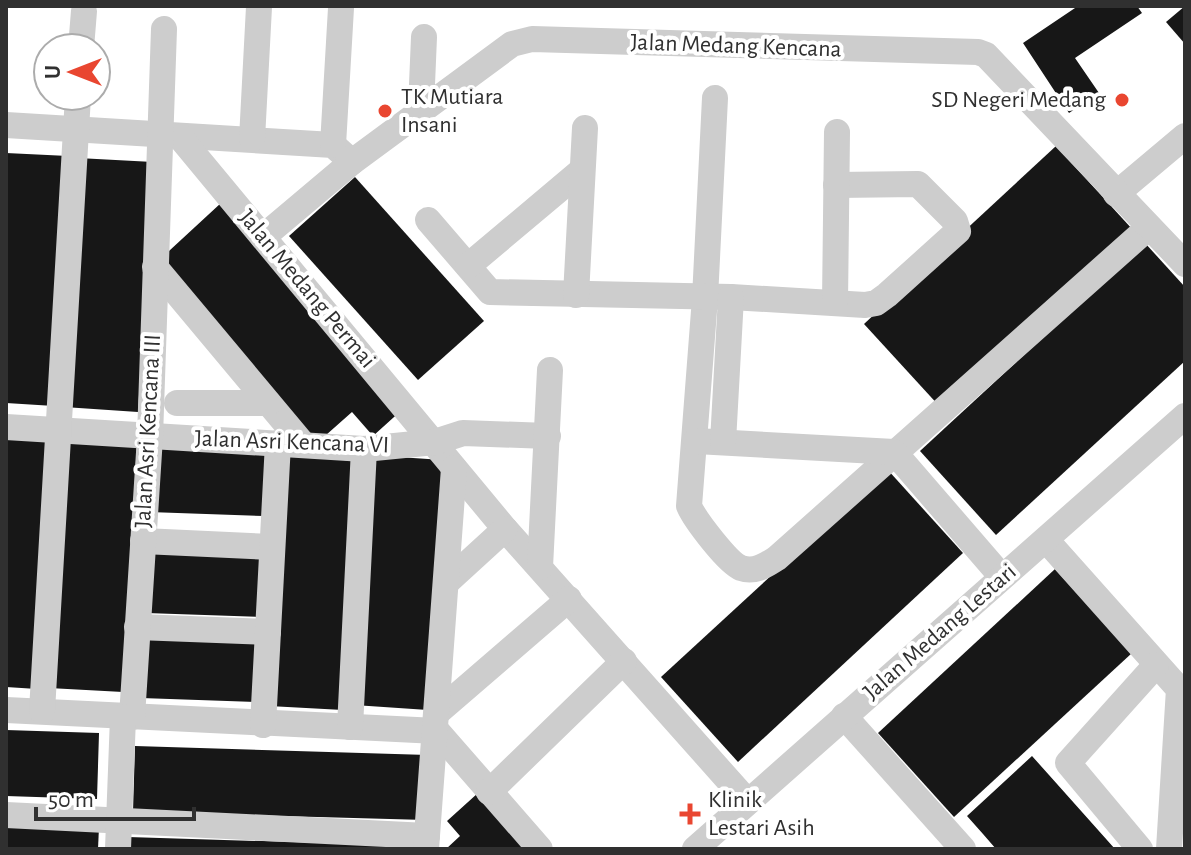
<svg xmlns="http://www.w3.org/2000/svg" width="1191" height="855" font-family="'Alegreya Sans',sans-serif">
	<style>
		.building { fill: #171717 }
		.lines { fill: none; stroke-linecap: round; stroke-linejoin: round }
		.minor { stroke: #cdcdcd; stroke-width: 26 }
		.poi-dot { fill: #e94630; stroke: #fff; stroke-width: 3 }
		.labels { text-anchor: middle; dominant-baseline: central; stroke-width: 8; stroke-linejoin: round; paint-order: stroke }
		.street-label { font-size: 24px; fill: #303030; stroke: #fff }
		.poi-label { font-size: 24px; fill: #303030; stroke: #fff; text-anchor: start }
	</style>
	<rect width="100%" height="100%" fill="#fff"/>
	<g class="building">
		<path d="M1078 6H1137L1142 13 1075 58 1099 93 1069 113 1023 43Z"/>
		<path d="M1185 6V44L1166 22Z"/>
		<path d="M1056 146 1133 230 941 408 864 324Z"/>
		<path d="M6 153 68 156 54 406 6 403Z"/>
		<path d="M78 158 153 162 138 412 64 407Z"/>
		<path d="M355 177 484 321 418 380 289 236Z"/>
		<path d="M221 203 404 408 373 436 352 412 317 443 156 263Z"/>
		<path d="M1145 243 1185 287V361L996 535 920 451Z"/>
		<path d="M6 437 52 439 37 689 6 687Z"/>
		<path d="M63 438 137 443 123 692 49 688Z"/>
		<path d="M151 447 266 450 264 516 149 512Z"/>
		<path d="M368 455 443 460 428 710 354 705Z"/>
		<path d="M284 456 358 461 343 710 269 706Z"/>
		<path d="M887 469 963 553 738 762 661 677Z"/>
		<path d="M147 548 262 552 261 617 146 613Z"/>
		<path d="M1055 569 1132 653 954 817 878 733Z"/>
		<path d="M143 633 258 637 256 702 141 698Z"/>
		<path d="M6 730 99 733 97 799 6 796Z"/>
		<path d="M135 746 428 755 426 820 133 812Z"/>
		<path d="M1032 756 1049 775 1115 849H996L983 834 967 816Z"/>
		<path d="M478 793 528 849H446L460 836 447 821Z"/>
		<path d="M6 824 99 827 98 849H6Z"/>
		<path d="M128 837 421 846V849H127Z"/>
	</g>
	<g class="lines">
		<g class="minor">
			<path d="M81 48 84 11"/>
			<path d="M715 98 705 298 689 506C695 520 728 563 741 568 755 573 766 565 777 558L1149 227"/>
			<path d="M421 108 424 37"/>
			<path d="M6 125 333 145 352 162"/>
			<path d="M179 136 505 529 747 801"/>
			<path d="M252 139 259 7"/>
			<path d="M333 145 341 8"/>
			<path d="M1116 194 1185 136"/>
			<path d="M428 220 490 292 731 297 865 305 876 303 887 295 958 231 955 221 918 184 836 185"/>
			<path d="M263 237 352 162 512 44 532 39 978 52 986 55 1185 264"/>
			<path d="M468 266 581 171"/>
			<path d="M155 267 303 444"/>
			<path d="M576 295 585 128"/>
			<path d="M835 303 837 132"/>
			<path d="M177 403H268"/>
			<path d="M6 427 364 449 435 442 463 433 548 436"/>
			<path d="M696 441 894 452 1002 577"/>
			<path d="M723 442 731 297"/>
			<path d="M143 541 272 547"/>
			<path d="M1047 541 1179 689 1169 849"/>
			<path d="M540 567 550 370"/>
			<path d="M446 583 505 529"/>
			<path d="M137 627 268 632"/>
			<path d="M6 710 437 731 540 849"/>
			<path d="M42 711 78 96"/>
			<path d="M438 712 569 599"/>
			<path d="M844 716 963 849"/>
			<path d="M132 717 150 437 164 29"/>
			<path d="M263 725 278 443"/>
			<path d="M350 727 364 449"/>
			<path d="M489 792 624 661"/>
			<path d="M6 815 427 836"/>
			<path d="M118 849 123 717"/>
			<path d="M426 849 454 468"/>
			<path d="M695 849 1185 416"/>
			<path d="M1140 849 1068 763 1156 665"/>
		</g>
	</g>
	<g class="poi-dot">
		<circle cx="1122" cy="100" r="8"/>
		<circle cx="385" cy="111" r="8"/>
		<path d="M686 802h8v8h8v8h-8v8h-8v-8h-8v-8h8z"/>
	</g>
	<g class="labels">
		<g class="street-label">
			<text transform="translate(736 46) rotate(2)">Jalan Medang Kencana</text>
			<text transform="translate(307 289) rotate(50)">Jalan Medang Permai</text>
			<text transform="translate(148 431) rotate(-87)">Jalan Asri Kencana III</text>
			<text transform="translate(292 442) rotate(2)">Jalan Asri Kencana VI</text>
			<text transform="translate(940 632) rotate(-41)">Jalan Medang Lestari</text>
		</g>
		<g class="poi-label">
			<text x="401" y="97">TK Mutiara<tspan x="401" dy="28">Insani</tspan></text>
			<text x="1106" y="100" text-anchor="end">SD Negeri Medang</text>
			<text x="708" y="800">Klinik<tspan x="708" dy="28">Lestari Asih</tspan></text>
		</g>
	</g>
	<rect width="1191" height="855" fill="none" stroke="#303030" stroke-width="16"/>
	<g transform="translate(72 72) rotate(270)"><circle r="38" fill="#ffffff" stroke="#acacac" stroke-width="2"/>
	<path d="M0-6L14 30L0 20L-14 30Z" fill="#e94630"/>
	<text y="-12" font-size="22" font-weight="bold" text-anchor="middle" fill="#303030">U</text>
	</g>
	<path d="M36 807v12h158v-12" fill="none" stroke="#303030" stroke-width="4"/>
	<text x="48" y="807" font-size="24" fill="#303030" stroke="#ffffff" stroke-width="6" paint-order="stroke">50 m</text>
</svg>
